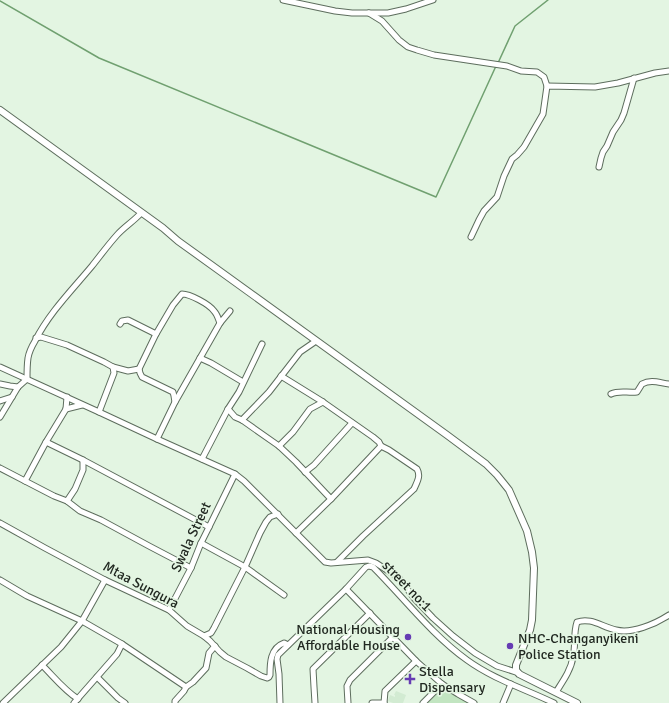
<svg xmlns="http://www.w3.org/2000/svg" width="669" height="703" font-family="Signika,sans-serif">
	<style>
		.built { fill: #d2ebd2 }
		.green { fill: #c2e5c1 }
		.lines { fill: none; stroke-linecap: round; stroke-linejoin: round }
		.stream { stroke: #70a070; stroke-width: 1.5 }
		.minor-casing { stroke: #5d6d5d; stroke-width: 7 }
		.tertiary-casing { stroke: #5d6d5d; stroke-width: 8 }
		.minor { stroke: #fff; stroke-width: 5 }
		.tertiary { stroke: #fff; stroke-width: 6 }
		.poi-dot { fill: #653bb3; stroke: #e3f5e2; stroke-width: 1.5 }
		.labels { text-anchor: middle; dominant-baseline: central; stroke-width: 3.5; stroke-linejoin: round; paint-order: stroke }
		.street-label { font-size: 14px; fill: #212821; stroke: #e3f5e2 }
		.poi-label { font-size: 14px; fill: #212821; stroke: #e3f5e2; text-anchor: start }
	</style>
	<rect width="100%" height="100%" fill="#e3f5e2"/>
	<path class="built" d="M396 691 406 695 403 703H393L388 701 390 695 395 697V695H394Z"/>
	<path class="green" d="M443 687 470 703H426L440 689Z"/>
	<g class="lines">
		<g class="stream">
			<path d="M0 1 99 58 436 197 496 66"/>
			<path d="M498 63 515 26 548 0"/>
		</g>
		<defs>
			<g id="minor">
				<path d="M283 0 335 11 352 13H388L406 9 433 0"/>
				<path d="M369 13 382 21 399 40 408 47 417 50 434 55 507 66 521 71 537 72 544 77 547 86"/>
				<path d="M599 167 601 158 603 152 607 146 613 132 621 120 624 113 634 78"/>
				<path d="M471 237 479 220 484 211 497 197 504 176 512 159 517 155 524 147 543 114 547 86 595 87 618 83 655 73 669 71"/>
				<path d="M120 324 122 321 128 320 156 334"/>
				<path d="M36 338 41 337 67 345 104 362 113 367 114 373 99 412"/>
				<path d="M200 358 211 363 243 382"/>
				<path d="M0 367 99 412 157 439 235 474 244 481 325 562 331 563 368 560 376 563 399 578 414 598 433 618 453 636 475 653 497 666 519 673"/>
				<path d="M113 367 128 371 139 369"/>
				<path d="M281 376 323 402 373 437 379 442 381 446 331 499 296 533"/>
				<path d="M0 384 10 386 18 387"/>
				<path d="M611 394C619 390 627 393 637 392L642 384C651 379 660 383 669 384"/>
				<path d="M0 401 12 397"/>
				<path d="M175 402 220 323 230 311"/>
				<path d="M66 409 82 405"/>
				<path d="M228 409 235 417 242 420 279 446 296 462 331 499"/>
				<path d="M0 417 18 387 27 379C27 372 27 365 28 358 29 352 32 346 35 341 49 313 72 290 92 266 100 256 108 245 117 235 124 227 134 221 141 213"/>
				<path d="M242 420 269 392 300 352 316 341"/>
				<path d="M157 439 175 402 174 396 173 392 142 377 140 373 139 369 156 334 173 305 182 294C190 294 209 304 214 311 217 314 218 318 220 323"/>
				<path d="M46 442 83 460 209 527"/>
				<path d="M279 446 293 432 310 409 323 402"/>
				<path d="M202 459 228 409 239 392 262 344"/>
				<path d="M0 468 25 481 54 496 67 501 80 511 101 520 149 546 191 568"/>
				<path d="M305 472 314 465 352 423"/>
				<path d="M25 481 46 442 66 409 67 397"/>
				<path d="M67 501 75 489 83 470V460"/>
				<path d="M0 523 45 548 105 580 169 610 187 626 204 636 211 633 214 628 245 567 260 533 266 522 270 517 278 514"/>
				<path d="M201 543 245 567 284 595"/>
				<path d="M337 562 363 536 414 489C417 482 421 476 417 469L389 450 381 446"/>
				<path d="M0 580 27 596 82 621 122 644 186 687"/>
				<path d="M346 589 416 661 442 684 458 694 474 703"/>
				<path d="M169 610 191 568 201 543 209 527 235 474"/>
				<path d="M204 636 210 641 220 652 226 657 247 668 261 676 267 678 269 677 270 675C270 664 270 648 284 643L288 645"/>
				<path d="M42 665C54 677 64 690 78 699"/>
				<path d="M97 677 118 698 125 703"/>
				<path d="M556 692C563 681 571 670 573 657 576 646 573 634 577 622 591 617 602 627 616 630 632 634 655 624 669 615"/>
				<path d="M3 703 61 647 82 621 105 580"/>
				<path d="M74 703 117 654 122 644"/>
				<path d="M175 703V701L184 691 186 687 193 682 206 668 209 653 215 646"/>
				<path d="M280 703 279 674 277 659 278 655 346 589 366 567 369 566 373 567C404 598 431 634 467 660 493 679 525 689 554 703"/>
				<path d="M315 703 314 687 313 669 370 613"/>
				<path d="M348 703 347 686 350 680 393 637"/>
				<path d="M372 703H384"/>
				<path d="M384 703 385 691 416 661"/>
				<path d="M423 703 442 684"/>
				<path d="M503 703 511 684"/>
			</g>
			<path id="tertiary" d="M0 110 163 228 178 241 210 264 447 435 486 464 497 475 509 490 527 531 532 552 534 568 532 620 530 630 516 665V670L519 674 577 703"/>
		</defs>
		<use href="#minor" class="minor-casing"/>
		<use href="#tertiary" class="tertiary-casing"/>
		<use href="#minor" class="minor"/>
		<use href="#tertiary" class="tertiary"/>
	</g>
	<g class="poi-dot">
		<circle cx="408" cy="637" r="4"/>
		<circle cx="510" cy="646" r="4"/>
		<path d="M408 673h4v4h4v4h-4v4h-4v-4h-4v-4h4z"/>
	</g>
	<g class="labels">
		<g class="street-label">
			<text transform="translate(191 537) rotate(-65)">Swala Street</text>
			<text transform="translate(141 585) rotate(28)">Mtaa Sungura</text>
			<text transform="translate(407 586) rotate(46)">street no:1</text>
		</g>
		<g class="poi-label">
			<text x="400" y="629" text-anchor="end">National Housing<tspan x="400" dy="16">Affordable House</tspan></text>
			<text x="518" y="638">NHC-Changanyikeni<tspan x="518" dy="16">Police Station</tspan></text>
			<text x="419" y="671">Stella<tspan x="419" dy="16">Dispensary</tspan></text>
		</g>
	</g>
</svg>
